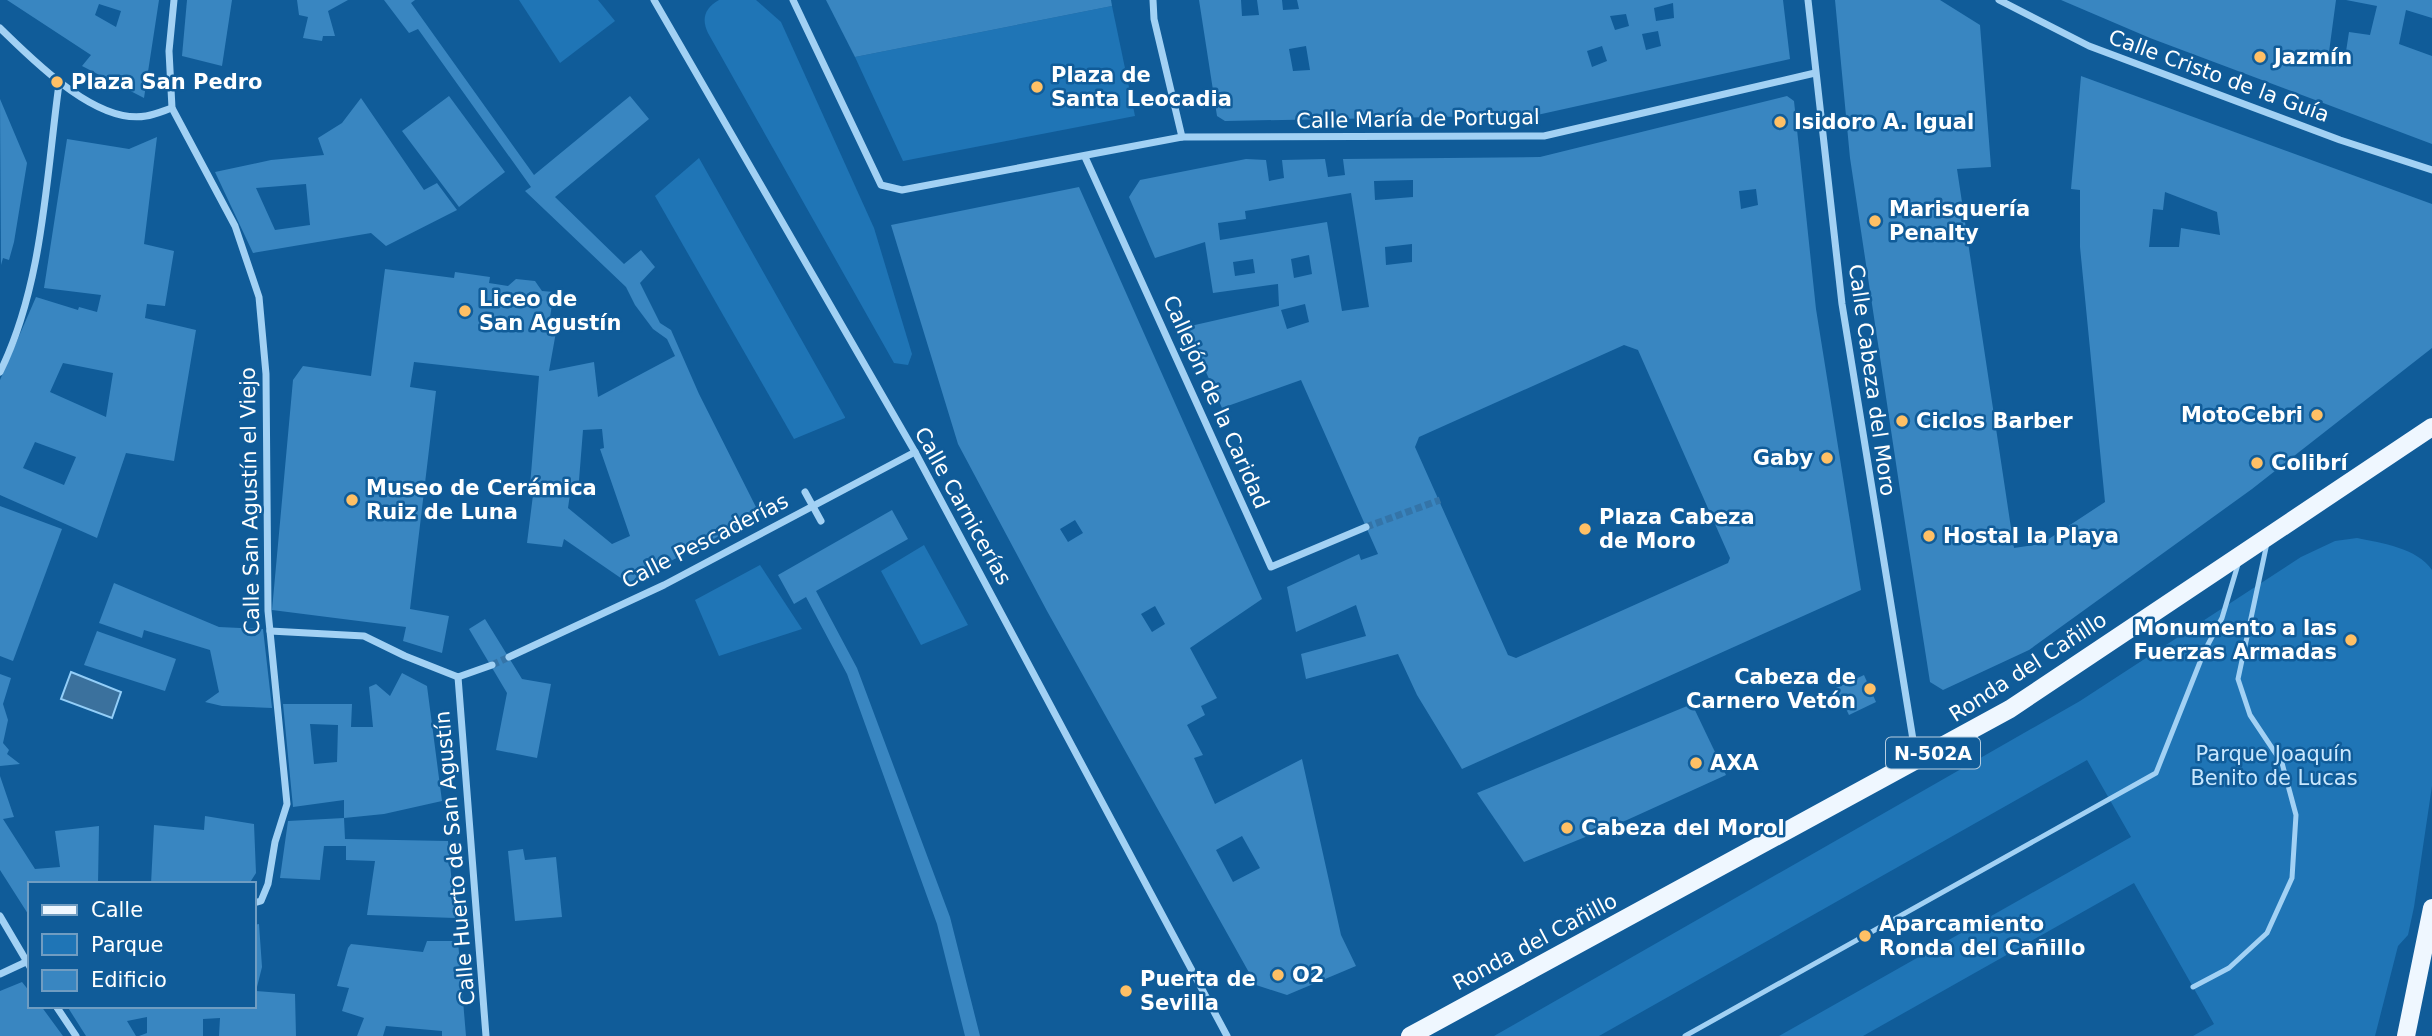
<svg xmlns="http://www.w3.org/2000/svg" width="2432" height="1036" font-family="'DejaVu Sans',sans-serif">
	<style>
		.green { fill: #1f75b6 }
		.water { fill: #3b719d; stroke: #93cef8; stroke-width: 2 }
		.building { fill: #3986c1; fill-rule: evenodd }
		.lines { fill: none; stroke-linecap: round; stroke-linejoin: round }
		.street-tunnel { stroke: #3474a8; stroke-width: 7; stroke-dasharray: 7 3.5; stroke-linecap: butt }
		.lane { stroke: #a2d1f4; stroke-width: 5 }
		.street { stroke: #a2d1f4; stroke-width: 7 }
		.primary { stroke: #eff7ff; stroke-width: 18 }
		.poi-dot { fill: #ffc065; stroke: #105c99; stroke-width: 2.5 }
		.labels { text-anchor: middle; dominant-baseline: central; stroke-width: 5; stroke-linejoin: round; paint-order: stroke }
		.shield { fill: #105c99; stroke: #b7cee0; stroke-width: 2 }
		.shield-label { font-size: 19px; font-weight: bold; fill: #fff }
		.poi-label { font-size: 21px; font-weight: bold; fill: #fff; stroke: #105c99; text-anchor: start }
		.street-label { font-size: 21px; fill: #fff; stroke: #105c99 }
		.park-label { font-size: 21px; fill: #cae8fe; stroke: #105c99 }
	</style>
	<rect width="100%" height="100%" fill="#105c99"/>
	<g class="green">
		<path d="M519 0H598L615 21 560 63Z"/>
		<path d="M719 0H756L781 22 874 228 912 354 908 365 894 363 708 33C701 18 705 8 719 0Z"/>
		<path d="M1112 6 1135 116 903 161 855 57Z"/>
		<path d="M699 158 845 417V418L794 439 655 196Z"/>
		<path d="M2357 538C2382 543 2417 548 2432 570V786L2414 907 2408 935 2398 946 2375 1036H2193L2214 1024 2134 883 1863 1036H1779L2131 837 2087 760 1599 1036H1494L2080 701 2301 557 2335 541Z"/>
		<path d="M924 545 968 625 921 645 881 571Z"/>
		<path d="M760 565 802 629 719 656 695 600Z"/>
	</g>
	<path class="water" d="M71 672 121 692 112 718 61 699Z"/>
	<g class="building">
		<path d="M7 0H159L144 98 82 66 91 55ZM99 4 121 11 116 27 95 15Z"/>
		<path d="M187 0H232L222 66 182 56Z"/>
		<path d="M297 0H348L328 11 335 36H323L322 41 303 38 308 17 299 15Z"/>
		<path d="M384 0H415L411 3 534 175 630 96 649 119 555 197 624 264 641 250 655 267 640 283 660 323 671 330 699 394 760 515 628 583 564 539 562 547 527 543 534 487 530 486 539 376 414 362 410 387 436 391 410 609 449 616 442 653 403 641 406 627 272 610 293 380 303 366 371 376 385 269 454 278 455 272 490 277 489 283 508 286 516 279 535 281 542 291 554 292 548 330 556 332 549 371 594 362 598 397 675 356 667 339 653 329 635 305 626 287 525 191 531 187 418 29 409 33ZM602 429 604 448 600 449 630 536 612 544 568 508 570 494 578 493 583 430Z"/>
		<path d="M826 0H1111L1112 6 855 57Z"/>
		<path d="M1199 0H1241L1242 16 1259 15 1257 0H1282L1283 10 1299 9 1297 0H1783L1790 59 1537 115 1225 121 1217 116ZM1673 3 1674 18 1656 21 1654 8ZM1626 14 1629 26 1615 30 1610 16ZM1658 31 1661 46 1646 50 1642 34ZM1306 46 1310 70 1293 71 1289 49ZM1602 46 1607 61 1592 67 1587 51Z"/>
		<path d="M1835 0H1940L1980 25 1991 167 1957 169 2014 548 2041 544 2105 502 2080 247V190L2071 189 2081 76 2432 204V348L2252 489 2029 650 1943 690 1930 682 1903 510 1850 158ZM2165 192 2217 212 2220 235 2181 228 2179 247H2149L2153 209 2163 210Z"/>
		<path d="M2061 0H2336L2329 52 2345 58 2349 32 2370 35 2377 6 2346 0H2432V18L2406 10 2399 44 2432 56V144L2150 38Z"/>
		<path d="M449 96 505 172 459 207 402 131Z"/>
		<path d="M1787 96 1794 101 1816 309 1861 590 1462 769 1417 695 1398 654 1306 679 1301 654 1366 636 1356 605 1296 632 1287 587 1359 554 1361 560 1378 554 1301 380 1222 408 1186 327 1279 306 1278 284 1213 293 1205 242 1155 258 1129 197 1140 180 1246 159 1266 160 1269 181 1284 178 1282 160 1325 159 1328 177 1345 175 1343 159 1540 157ZM1413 180V197L1375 200 1374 181ZM1756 189 1758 205 1741 209 1739 191ZM1351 193 1369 307 1342 311 1327 222 1220 240 1218 223 1246 219 1245 211ZM1412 244V262L1386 265 1385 247ZM1309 255 1312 274 1294 278 1291 259ZM1253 259 1255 273 1235 276 1233 262ZM1305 304 1309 322 1287 329 1281 310ZM1624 345 1638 350 1730 558 1728 563 1516 658 1508 655 1415 447 1419 437Z"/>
		<path d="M361 98 424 190 437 183 457 210 386 246 371 233 253 253 215 172 271 160 324 155 318 138 342 123ZM306 184 310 225 275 230 256 188Z"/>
		<path d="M0 99 27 163 14 242 9 260 3 258 1 265Z"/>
		<path d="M157 137 144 244 174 251 165 306 147 304 145 318 196 330 174 461 126 453 97 538 0 495V380L36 297 78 310 79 307 97 312 101 295 44 288 67 139 129 149ZM63 363 113 373 106 417 50 392ZM35 442 76 457 64 485 23 468Z"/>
		<path d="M1079 187 1262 599 1190 648 1217 698 1201 706 1205 715 1187 725 1203 755 1194 758 1215 804 1302 759 1341 935 1356 966 1287 995 1256 985 1047 611 958 444 891 225ZM1075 520 1083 533 1068 542 1060 529ZM1155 606 1165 624 1152 632 1141 614ZM1242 836 1260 868 1233 882 1216 850Z"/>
		<path d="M0 506 62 529 13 661 0 656Z"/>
		<path d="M892 510 908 539 816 591 857 668 950 917 980 1036H965L937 924 847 674 806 597 794 604 778 575Z"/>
		<path d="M114 583 219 627 263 629 272 708 222 706 205 702 219 692 210 650 144 630 142 638 99 623Z"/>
		<path d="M485 619 522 679 551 684 537 758 496 750 507 693 469 629Z"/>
		<path d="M97 631 176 659 165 691 84 665Z"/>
		<path d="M402 673 427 686 442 801 384 814 344 818 345 839 448 841 455 918 367 915 375 861 346 860V846H324L320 880 280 878 288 821 344 818V800L293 807 283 704H352L351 727H373L369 687 376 684 390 696ZM310 724 338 725 337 762 314 764Z"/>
		<path d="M0 674 11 678 3 704 8 720 3 743 9 750 7 754 20 764 0 766Z"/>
		<path d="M1864 675 1876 702 1849 715 1836 688Z"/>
		<path d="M1692 704 1726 775 1627 820 1524 862 1477 793Z"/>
		<path d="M0 776 14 817 3 819 35 869 60 867 55 831 99 826 98 884H30V917L0 870Z"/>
		<path d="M205 816 254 824 256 873 249 884H151L154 825 204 830Z"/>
		<path d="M523 849 525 860 556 857 562 917 515 921 508 851Z"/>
		<path d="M259 924 262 967 256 991 295 994 296 1036H219L220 1018 203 1019V1036H139L147 1033V1017L127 1021 136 1036H86L67 1006H254V925Z"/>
		<path d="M427 941H458L466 1036H442V1031L386 1026 383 1036H357L364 1018 342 1011 349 988 337 986 348 948 351 944 423 952Z"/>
		<path d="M22 982 30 992V1006H41L63 1036H0V991Z"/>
	</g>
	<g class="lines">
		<g class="street-tunnel">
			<path d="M1366 527 1440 500"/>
			<path d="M492 665 509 657"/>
		</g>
		<g class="lane">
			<path d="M2193 987 2229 968 2267 933 2292 878 2296 815 2282 763 2250 715 2238 679 2267 543"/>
			<path d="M1685 1036 2156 773 2204 652 2222 618 2239 561"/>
		</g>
		<g class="street">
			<path d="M174 0 169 51 172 108 235 226 259 297 266 374 268 611 287 804 275 842 268 884 261 901 254 903"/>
			<path d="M654 0 915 452 1227 1036"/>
			<path d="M793 0 881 185 902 190 1182 137 1154 19 1153 0"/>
			<path d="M1808 0 1842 304 1916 758"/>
			<path d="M1999 0 2089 46 2340 140 2432 170"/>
			<path d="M0 28C32 59 96 125 146 116 154 115 163 111 172 108"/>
			<path d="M1182 137 1544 136 1815 73"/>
			<path d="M1085 157 1271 567 1366 527"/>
			<path d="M0 372C43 285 46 179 59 84"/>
			<path d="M805 492 821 521"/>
			<path d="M270 631 364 636 405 656 458 677 492 665"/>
			<path d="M509 657 664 585 915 452"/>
			<path d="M458 677 486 1036"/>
			<path d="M0 916 30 967"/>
			<path d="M0 974 28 961"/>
			<path d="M56 1006 76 1036"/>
		</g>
		<g class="primary">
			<path d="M1410 1036 2010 709 2432 427"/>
			<path d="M2406 1036 2432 908"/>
		</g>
	</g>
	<g class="poi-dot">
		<circle cx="2260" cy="57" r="7"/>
		<circle cx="57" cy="82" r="7"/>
		<circle cx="1037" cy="87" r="7"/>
		<circle cx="1780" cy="122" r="7"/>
		<circle cx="1875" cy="221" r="7"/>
		<circle cx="465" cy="311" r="7"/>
		<circle cx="2317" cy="415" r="7"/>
		<circle cx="1902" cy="421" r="7"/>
		<circle cx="1827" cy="458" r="7"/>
		<circle cx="2257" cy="463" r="7"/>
		<circle cx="352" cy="500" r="7"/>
		<circle cx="1585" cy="529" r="7"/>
		<circle cx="1929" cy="536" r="7"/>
		<circle cx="2351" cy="640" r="7"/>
		<circle cx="1870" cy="689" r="7"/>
		<circle cx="1696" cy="763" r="7"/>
		<circle cx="1567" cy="828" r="7"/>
		<circle cx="1865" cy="936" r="7"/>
		<circle cx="1278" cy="975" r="7"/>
		<circle cx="1126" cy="991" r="7"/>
	</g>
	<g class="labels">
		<rect class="shield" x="1886" y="737.5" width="94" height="31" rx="5"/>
		<g class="shield-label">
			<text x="1933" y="753">N-502A</text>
		</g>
		<g class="poi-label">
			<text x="2274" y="57">Jazmín</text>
			<text x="1051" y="75">Plaza de<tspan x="1051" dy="24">Santa Leocadia</tspan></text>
			<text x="71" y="82">Plaza San Pedro</text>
			<text x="1794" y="122">Isidoro A. Igual</text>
			<text x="1889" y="209">Marisquería<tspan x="1889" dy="24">Penalty</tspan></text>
			<text x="479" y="299">Liceo de<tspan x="479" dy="24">San Agustín</tspan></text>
			<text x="2303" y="415" text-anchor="end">MotoCebri</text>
			<text x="1916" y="421">Ciclos Barber</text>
			<text x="1813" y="458" text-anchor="end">Gaby</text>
			<text x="2271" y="463">Colibrí</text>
			<text x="366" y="488">Museo de Cerámica<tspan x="366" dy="24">Ruiz de Luna</tspan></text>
			<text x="1599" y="517">Plaza Cabeza<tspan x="1599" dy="24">de Moro</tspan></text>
			<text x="1943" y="536">Hostal la Playa</text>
			<text x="2337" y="628" text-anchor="end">Monumento a las<tspan x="2337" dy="24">Fuerzas Armadas</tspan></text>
			<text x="1856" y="677" text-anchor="end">Cabeza de<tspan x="1856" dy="24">Carnero Vetón</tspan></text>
			<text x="1710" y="763">AXA</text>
			<text x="1581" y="828">Cabeza del Morol</text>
			<text x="1879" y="924">Aparcamiento<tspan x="1879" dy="24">Ronda del Cañillo</tspan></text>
			<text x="1292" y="975">O2</text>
			<text x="1140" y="979">Puerta de<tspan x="1140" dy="24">Sevilla</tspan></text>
		</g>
		<g class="street-label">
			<text transform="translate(2219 76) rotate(20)">Calle Cristo de la Guía</text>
			<text transform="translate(1418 119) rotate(-1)">Calle María de Portugal</text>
			<text transform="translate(1872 380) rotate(82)">Calle Cabeza del Moro</text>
			<text transform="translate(1216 402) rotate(66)">Callejón de la Caridad</text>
			<text transform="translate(250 501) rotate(-91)">Calle San Agustín el Viejo</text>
			<text transform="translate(963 506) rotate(61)">Calle Carnicerías</text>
			<text transform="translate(705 541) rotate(-27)">Calle Pescaderías</text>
			<text transform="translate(2028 667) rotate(-33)">Ronda del Cañillo</text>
			<text transform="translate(455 858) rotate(-95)">Calle Huerto de San Agustín</text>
			<text transform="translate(1535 942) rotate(-28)">Ronda del Cañillo</text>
		</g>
		<g class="park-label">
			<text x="2274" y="754">Parque Joaquín<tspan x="2274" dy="24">Benito de Lucas</tspan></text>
		</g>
	</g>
	<rect x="28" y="882" width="228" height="126" fill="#105c99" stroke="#709dc2" stroke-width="2"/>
	<rect x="42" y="905" width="35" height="10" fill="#eff7ff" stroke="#709dc2" stroke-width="2"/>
	<text x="91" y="917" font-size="21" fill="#ffffff">Calle</text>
	<rect x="42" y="934" width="35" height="21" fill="#1f75b6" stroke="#709dc2" stroke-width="2"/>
	<text x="91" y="952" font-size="21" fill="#ffffff">Parque</text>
	<rect x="42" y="970" width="35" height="21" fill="#3986c1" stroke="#709dc2" stroke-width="2"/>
	<text x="91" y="987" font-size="21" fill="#ffffff">Edificio</text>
</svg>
